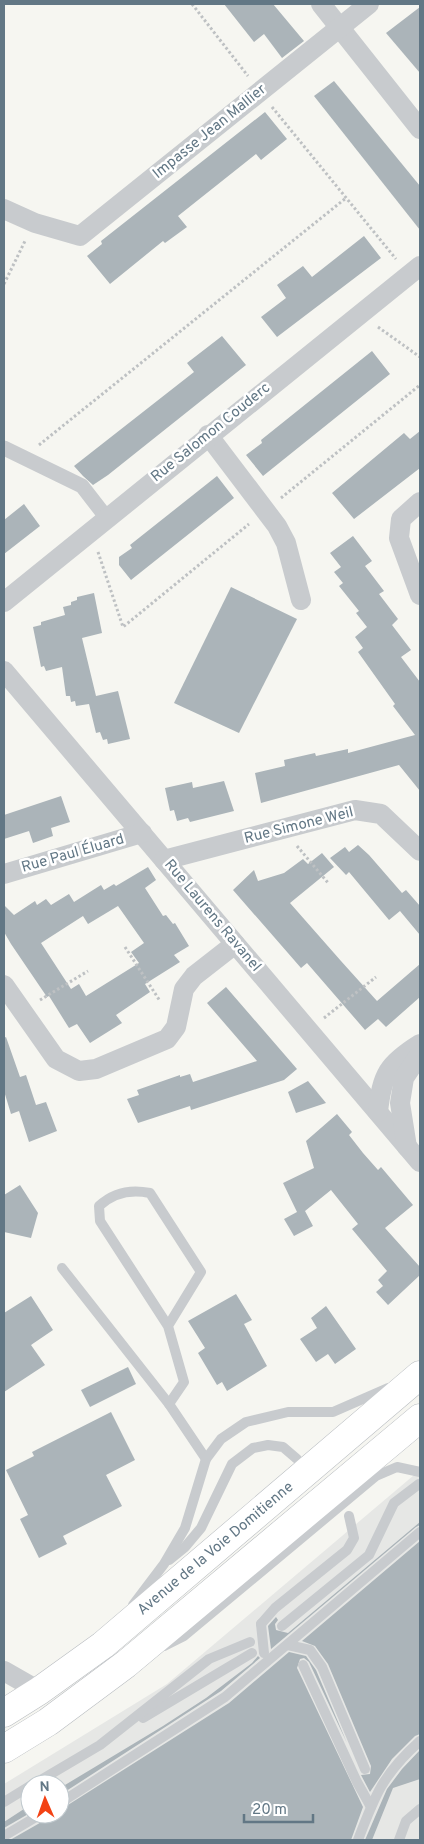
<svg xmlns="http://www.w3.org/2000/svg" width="424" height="1844" font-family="Overpass,sans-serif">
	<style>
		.built { fill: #e6e7e5; fill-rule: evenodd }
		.building { fill: #abb4b9; fill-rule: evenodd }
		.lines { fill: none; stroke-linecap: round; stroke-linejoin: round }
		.primary-casing { stroke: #b8bcc0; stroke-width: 29 }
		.path { stroke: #bec1c3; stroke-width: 3; stroke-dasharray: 2.5 2.5; stroke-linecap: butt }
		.service { stroke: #c8cbce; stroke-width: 10 }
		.pedestrian { stroke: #c8cbce; stroke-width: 15 }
		.minor { stroke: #c8cbce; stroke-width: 20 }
		.primary { stroke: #fff; stroke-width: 28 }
		.service-bridge { stroke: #c8cbce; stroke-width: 10 }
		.labels { text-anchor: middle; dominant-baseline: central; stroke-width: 5; stroke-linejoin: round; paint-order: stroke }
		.street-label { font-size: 15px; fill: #627785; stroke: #fff }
	</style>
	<rect width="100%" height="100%" fill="#f6f6f1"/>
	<path class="built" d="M420 1470V1840H4V1784L167 1684ZM30 1784H60V1814H30Z"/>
	<g class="building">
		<path d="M224 4H273L304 41 282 58 264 34 254 42Z"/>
		<path d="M420 7V73L386 33Z"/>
		<path d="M334 81 420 186V230L314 96Z"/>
		<path d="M265 112 287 139 261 160 256 154 178 216 187 227 165 243 163 241 110 284 87 256 102 244 101 241Z"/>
		<path d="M364 236 381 258 277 337 261 317 286 298 277 285 303 266 312 277Z"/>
		<path d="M222 336 246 365 108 475 93 485 83 476 74 466 194 372 187 363Z"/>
		<path d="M372 351 390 374 263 476 246 455 262 443 261 440Z"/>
		<path d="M420 431V468L354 519 332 493 404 433 410 439Z"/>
		<path d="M217 476 234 498 131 580 119 565V557L132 548 130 545Z"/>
		<path d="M24 504 40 526 4 554V520Z"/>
		<path d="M353 536 372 561 365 566 384 591 379 594 398 619 392 625 411 650 401 657 420 682V791L399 765 261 803 255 773 285 766 284 760 315 753 316 756 348 749V753L415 735 393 706 395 704 358 652 363 648 355 637 367 627 356 613 359 611 339 586 343 583 334 572 341 567 330 553Z"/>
		<path d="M231 587 297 619 239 733 174 703Z"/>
		<path d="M94 593 102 633 82 638 96 696 118 691 130 739 108 744 107 739 103 740 100 732 96 733 89 704 76 706 75 701 71 702 70 696H66L62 667 46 671 44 666 41 667 33 627 41 625V622L65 615 63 607 71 605V602L77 600V597Z"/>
		<path d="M224 781 234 811 190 822 188 818 177 821 174 810 170 811 165 788 192 782 193 788Z"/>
		<path d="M61 796 70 822 51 828 53 836 33 843 29 831 4 839V815Z"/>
		<path d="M358 845 369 855 402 893 406 890 420 906V935L400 911 389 920 349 872 346 875 330 858 345 847 349 852Z"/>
		<path d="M322 853 334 867 290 903 341 961 377 1001 420 964V997L386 1027 378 1019 365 1030 307 963 301 968 233 890 254 870 258 881 284 873 303 859 308 864Z"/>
		<path d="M148 867 156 880 145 888 163 916 166 915 173 924 175 923 189 946 174 955 180 962 145 984 150 992 116 1015 122 1023 90 1043 77 1024 69 1028 49 996 47 997 11 944 4 932V905L14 915 35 901 37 905 46 899 51 905 69 894 74 902 101 885 104 890 114 884 116 886ZM118 906 144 943 131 952 139 963 86 996 79 984 71 989 41 943 83 916 88 924Z"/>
		<path d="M226 987 297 1069 284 1080 191 1110 190 1106 138 1123 127 1099 139 1095 137 1090 180 1075V1077L190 1074 193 1082 257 1061 207 1003Z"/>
		<path d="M6 1037 20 1077 26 1075 36 1105 46 1102 57 1131 29 1142 19 1111 11 1114 4 1091V1038Z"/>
		<path d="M308 1081 326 1103 296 1113 288 1092Z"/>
		<path d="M337 1114 352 1132 349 1135 363 1153 378 1170 381 1167 413 1205 385 1228 420 1267V1275L388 1305 376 1292 383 1286 378 1280 387 1271 352 1229 358 1224 331 1190 305 1211 313 1226 294 1236 284 1219 297 1212 283 1183 314 1168 306 1141Z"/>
		<path d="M20 1185 38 1213 31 1238 4 1232V1195Z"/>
		<path d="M236 1294 252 1320 244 1324 267 1366 227 1391 222 1382 217 1385 198 1353 205 1348 188 1321Z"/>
		<path d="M31 1296 53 1330 31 1345 45 1365 4 1392V1313Z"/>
		<path d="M326 1306 356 1349 335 1364 328 1354 316 1362 300 1339 317 1328 311 1318Z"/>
		<path d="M128 1367 136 1384 90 1407 81 1390Z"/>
		<path d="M111 1412 135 1460 106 1475 122 1506 63 1536 67 1544 39 1558 20 1519 28 1515 6 1470 34 1456 32 1452Z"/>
		<path d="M420 1522V1525L416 1527 271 1649 268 1626 276 1617 278 1620 275 1624 276 1630 288 1633Z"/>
		<path d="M420 1541V1734L415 1736 392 1759 370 1792 361 1775 370 1774 371 1766 328 1664 315 1646 302 1641Z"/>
		<path d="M289 1652 306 1656 316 1670 347 1743 309 1662 304 1658 300 1659 297 1668 363 1807 351 1840H10L45 1820 48 1814H60V1810L229 1703Z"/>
		<path d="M258 1656 260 1658 221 1691 60 1795V1788L163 1726 206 1698 252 1663Z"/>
		<path d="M420 1750V1779L393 1788 372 1840H365L387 1789 402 1769Z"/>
		<path d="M30 1805V1813L4 1828V1822Z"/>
	</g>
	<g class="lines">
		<defs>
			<g id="primary">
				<path d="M4 1713 39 1691 103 1645 420 1375"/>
				<path d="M4 1749 48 1722 126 1664 420 1418"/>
			</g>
		</defs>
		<use href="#primary" class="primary-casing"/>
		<g class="path">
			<path d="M192 4 248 76"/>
			<path d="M272 107 396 259"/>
			<path d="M4 284 25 241"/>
			<path d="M378 327 420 357"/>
			<path d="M39 445 346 198"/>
			<path d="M281 498 420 385"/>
			<path d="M98 552 123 627 249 524"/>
			<path d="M297 846 329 884"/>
			<path d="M125 947 160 1001"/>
			<path d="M40 1000 88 971"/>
			<path d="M324 1018 376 977"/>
		</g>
		<g class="service">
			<path d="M62 1268 169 1404 206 1459"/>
			<path d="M168 1326 100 1221 99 1206C113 1193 131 1189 150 1193L201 1272 168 1326 184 1382 169 1404"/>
			<path d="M169 1560 185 1547 201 1528 232 1464 253 1448 268 1445 283 1447 297 1459"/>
			<path d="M133 1605 164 1564 185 1528 206 1459 221 1439 246 1422 288 1412H333L388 1388"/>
			<path d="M261 1624 275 1608 347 1550 354 1538 349 1516"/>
			<path d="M282 1626 369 1555 394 1503 419 1484"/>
			<path d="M288 1645 310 1650 322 1667 365 1769"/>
			<path d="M164 1646 184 1636 376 1476 397 1467 420 1472"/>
			<path d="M303 1665 357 1782 371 1807"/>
			<path d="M143 1718 252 1653"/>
			<path d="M34 1784 100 1745 209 1659 250 1642"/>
			<path d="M4 1802 30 1786"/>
			<path d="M60 1803 225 1697 420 1532"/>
			<path d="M4 1836 41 1814"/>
			<path d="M358 1840C375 1795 383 1774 420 1741"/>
			<path d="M399 1840 406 1821 420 1809"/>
		</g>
		<path class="pedestrian" d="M4 448 82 486 106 517"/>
		<g class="minor">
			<path d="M321 4 420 129"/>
			<path d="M4 209 35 223 80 236 369 4"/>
			<path d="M208 435 277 526 286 543 301 600"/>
			<path d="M420 502 401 519 399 538 420 595"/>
			<path d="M4 602 420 266"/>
			<path d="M4 671 420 1162"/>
			<path d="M164 860 355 810 381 814 420 851"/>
			<path d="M4 874 142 833"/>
			<path d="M4 985 56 1059 79 1071 96 1069 167 1039 176 1027 184 989 194 976 235 944"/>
			<path d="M378 1112C382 1074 388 1064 420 1044"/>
			<path d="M407 1147 400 1103 404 1078 420 1054"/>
			<path d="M4 1671 39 1691"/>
		</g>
		<use href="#primary" class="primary"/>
		<path class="service-bridge" d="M261 1624 264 1653"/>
	</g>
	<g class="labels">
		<g class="street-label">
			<text transform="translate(210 132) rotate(-39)">Impasse Jean Mallier</text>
			<text transform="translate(211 433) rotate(-39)">Rue Salomon Couderc</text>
			<text transform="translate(299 826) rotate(-14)">Rue Simone Weil</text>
			<text transform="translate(73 854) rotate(-16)">Rue Paul Éluard</text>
			<text transform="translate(212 916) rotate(50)">Rue Laurens Ravanel</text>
			<text transform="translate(216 1549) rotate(-40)">Avenue de la Voie Domitienne</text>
		</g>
	</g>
	<rect width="424" height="1844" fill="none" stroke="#627785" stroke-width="10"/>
	<g transform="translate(45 1799) rotate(358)"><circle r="24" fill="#ffffff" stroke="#c0c9ce"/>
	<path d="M0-4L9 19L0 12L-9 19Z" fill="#f34214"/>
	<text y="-8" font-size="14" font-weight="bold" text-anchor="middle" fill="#627785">N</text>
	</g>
	<path d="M244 1814v8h69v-8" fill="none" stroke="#627785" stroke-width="2.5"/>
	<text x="252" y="1814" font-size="15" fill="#627785" stroke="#ffffff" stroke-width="4" paint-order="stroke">20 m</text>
</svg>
